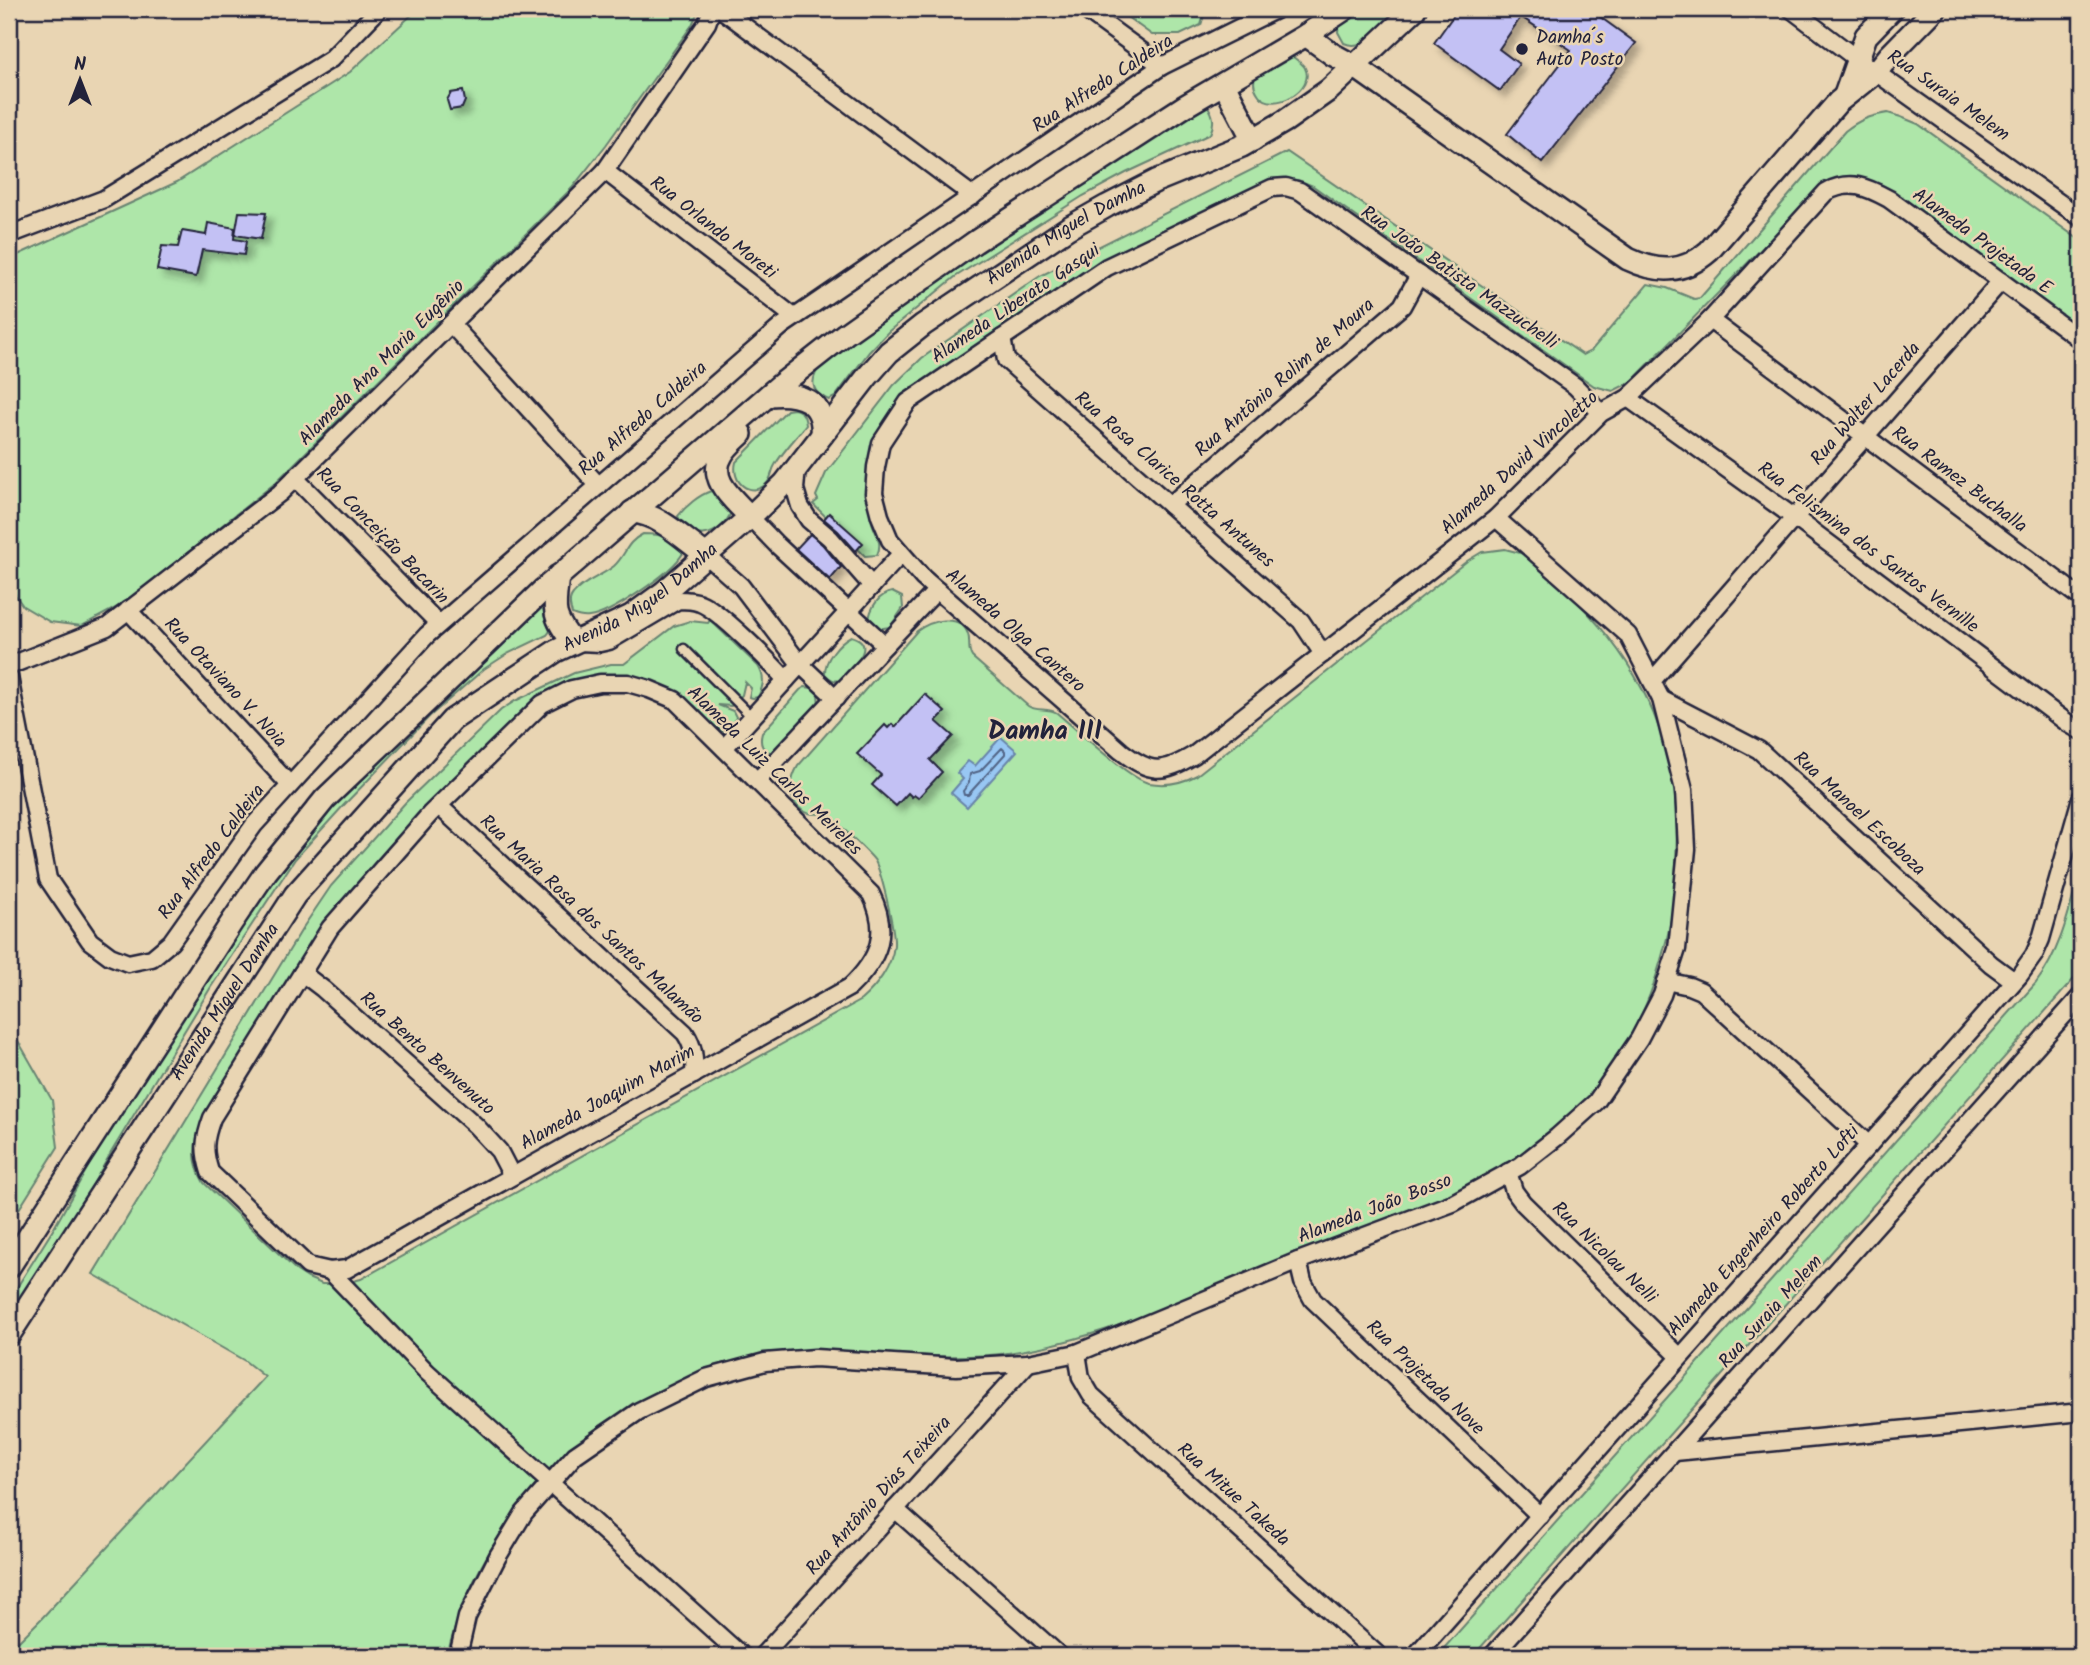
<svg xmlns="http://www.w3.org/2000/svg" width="2090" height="1665" font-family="Kalam,sans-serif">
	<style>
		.green { fill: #aee6a9; stroke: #688472; stroke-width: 2 }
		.water { fill: #98c7f3; stroke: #6985a9; stroke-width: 2 }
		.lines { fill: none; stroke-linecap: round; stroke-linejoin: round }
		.shore { stroke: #516485; stroke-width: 2 }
		.building { fill: #c3c1f4; stroke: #22223b; stroke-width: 2; filter: url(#shadow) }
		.lane-casing { stroke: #22223b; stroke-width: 13 }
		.street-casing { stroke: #22223b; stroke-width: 21 }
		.secondary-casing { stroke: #22223b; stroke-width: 26 }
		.lane { stroke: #e9d5b3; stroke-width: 8 }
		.street { stroke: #e9d5b3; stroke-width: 16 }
		.secondary { stroke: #e9d5b3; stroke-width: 21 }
		.poi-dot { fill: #22223b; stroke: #e9d5b3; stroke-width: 2.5 }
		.labels { text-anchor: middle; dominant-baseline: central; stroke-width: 5; stroke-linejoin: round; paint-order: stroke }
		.poi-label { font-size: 19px; fill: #22223b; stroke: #e9d5b3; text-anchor: start }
		.street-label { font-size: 19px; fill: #22223b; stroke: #e9d5b3 }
		.district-label { font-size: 26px; font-weight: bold; fill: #22223b; stroke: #e9d5b3 }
	</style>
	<defs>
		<filter id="shadow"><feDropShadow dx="6" dy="6" stdDeviation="3.5" flood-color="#0004"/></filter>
	</defs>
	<rect width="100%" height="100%" fill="#e9d5b3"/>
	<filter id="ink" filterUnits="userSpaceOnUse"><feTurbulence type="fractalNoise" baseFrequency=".0143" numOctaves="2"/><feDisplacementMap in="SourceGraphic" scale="14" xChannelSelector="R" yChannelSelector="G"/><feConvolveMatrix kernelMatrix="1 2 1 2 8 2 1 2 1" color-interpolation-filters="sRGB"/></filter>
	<g filter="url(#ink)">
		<g class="green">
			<path d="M418 9H699L692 25 606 145 572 188 274 484 123 604 82 626 50 622 23 606 9 586V259L177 182 350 72Z"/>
			<path d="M1116 9H1206L1201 25 1180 35H1152Z"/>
			<path d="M1351 9H1403C1387 23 1367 53 1344 43L1338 32 1339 22Z"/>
			<path d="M1293 57C1297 60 1303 64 1305 68 1316 89 1273 114 1259 95 1242 72 1274 58 1293 57Z"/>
			<path d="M1207 105C1214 115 1215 123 1210 134L1126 173 1083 196 955 277 889 331 869 352 835 397 829 400C806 390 812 376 824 360L1150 132Z"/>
			<path d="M1888 113 1901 117 1918 124 2081 241V329L1889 190C1857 172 1849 176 1818 191L1631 382 1613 391 1594 386 1313 186 1298 180 1273 181 1086 274 901 400C871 433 861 475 871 518 873 531 884 541 877 555L865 556 813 504 818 500 816 496 826 473 894 385 922 358 1040 276 1287 152 1583 355 1591 351 1648 284 1667 288 1694 299 1700 298 1845 131C1859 120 1869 116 1888 113Z"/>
			<path d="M794 409C803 411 805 416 806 425 796 438 783 451 775 465 771 471 772 480 765 485 750 497 731 483 736 462L787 410Z"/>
			<path d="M711 491 716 493 731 512C722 536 688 546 678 516 686 506 699 495 711 491Z"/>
			<path d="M643 534C659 534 675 536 683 553 673 572 610 615 589 617 583 618 577 616 572 614 570 607 568 600 573 594 583 581 602 576 614 566 627 554 625 543 643 534Z"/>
			<path d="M1505 549 1524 554 1535 561C1608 626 1660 690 1674 790 1679 822 1676 855 1675 888 1673 921 1664 951 1654 983 1631 1051 1580 1119 1519 1158 1480 1183 1438 1200 1395 1217 1353 1233 1310 1250 1268 1267 1183 1301 1099 1340 1008 1353 942 1362 878 1349 812 1352 790 1352 767 1360 745 1365 727 1370 706 1372 688 1379 676 1383 665 1390 653 1396 629 1408 607 1420 586 1436 522 1485 465 1579 447 1656H9V1651L41 1619 265 1377 245 1361 93 1274 304 926 331 886 405 803 501 710 515 701 574 673 611 664H624L674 626 690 621 708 623 710 620 758 666C765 677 764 685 758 697L753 698 749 697 751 688 745 682 742 695 731 706 718 705 733 711 736 717 733 727 725 732C713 729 704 715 696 707 662 677 619 669 576 680 511 735 442 787 385 851 313 931 261 1028 204 1120 193 1143 191 1160 204 1183L297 1271 308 1278 322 1284H341L361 1279 861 1000C876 987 892 967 894 945 895 931 882 874 875 861 873 857 833 818 828 816 818 811 809 818 798 807 787 796 791 778 798 766L917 631C930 621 960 612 968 634 971 643 967 649 972 657L1028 706C1037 712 1048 707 1057 713 1075 728 1129 779 1149 783 1166 786 1182 783 1197 775L1467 561 1482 552Z"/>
			<path d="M892 592 902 597 903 608 890 627 877 629 869 621C870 608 879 594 892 592Z"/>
			<path d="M544 601V615L550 631 547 635 507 654 484 669 430 716 343 806 295 859 211 987 112 1151 64 1235 9 1318V1300L54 1228 94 1156 235 930 333 798Z"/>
			<path d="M851 636C872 642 862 656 853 668 850 672 846 679 841 680 834 682 830 679 825 674 824 660 839 642 851 636Z"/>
			<path d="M805 687 812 688 818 694 819 705 774 753C762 751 759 744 762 733L800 690Z"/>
			<path d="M2081 867V971L1473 1656H1437L2036 983C2062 949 2070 907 2081 867Z"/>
			<path d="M9 1025 52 1100 58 1147 9 1225Z"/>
		</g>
		<path class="water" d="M1001 737 1017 751 967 807 951 793 963 779 957 773 968 761 975 766Z"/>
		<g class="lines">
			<path class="shore" d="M1002 748 1005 751V754L968 795H964L963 791 969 783 970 774 980 771Z"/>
		</g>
		<g class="building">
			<path d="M1458 9H1589L1636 43 1542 163 1507 134 1571 50 1521 17 1499 49 1519 64 1500 91 1434 43Z"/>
			<path d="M463 91 465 101 462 108 450 110 447 100 451 93Z"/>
			<path d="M239 212 266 213 261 239 235 235Z"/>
			<path d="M208 223 235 228 234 239 246 241 244 255 202 250 196 277 157 270 162 246 178 247 182 231 206 235Z"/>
			<path d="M829 513 863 543 856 551 838 531 824 519Z"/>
			<path d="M810 534 823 545 841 567 830 580 796 549Z"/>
			<path d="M925 694 945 712 936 721 953 736 930 760 942 772 918 798 914 795 912 797 908 793 896 806 872 785 881 775 857 754 885 725 888 728 892 724 895 727Z"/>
		</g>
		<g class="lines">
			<defs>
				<path id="lane" d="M684 649 752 717"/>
				<g id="street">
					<path d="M721 9 973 196"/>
					<path d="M1084 9 1162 66"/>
					<path d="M1791 9 1857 59 2081 218"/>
					<path d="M605 171 794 317"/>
					<path d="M9 235 104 199 331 59 379 9"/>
					<path d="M1710 320 2081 598"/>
					<path d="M451 324 599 486"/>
					<path d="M1002 338 1006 360 1301 621 1323 654"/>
					<path d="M1628 398 1795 518 2069 724 2081 731"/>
					<path d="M1601 413 1575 386 1300 191 1286 187 1272 188 1107 267 908 402 881 443 876 467 874 493 880 516 890 540 923 578 1121 751C1151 774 1162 774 1194 755L1496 518 1601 413 1628 398 1710 320 1826 192C1850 179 1867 187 1889 199L2081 340"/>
					<path d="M797 468 795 489 800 506 809 520 830 538 872 586"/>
					<path d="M295 478 439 624"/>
					<path d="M1170 505 1402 306 1419 275"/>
					<path d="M750 517 777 545 885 645"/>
					<path d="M706 555 741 586 800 664 836 698"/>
					<path d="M128 610 290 785"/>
					<path d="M579 642 600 643 609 641 678 600C686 600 693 600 700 603 719 610 771 663 786 680"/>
					<path d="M9 666 107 627 280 493 605 171 707 23 712 9"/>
					<path d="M9 677 48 879 90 941 110 956 128 963 152 958 171 942 254 825 427 635 782 326 1162 66 1277 9"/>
					<path d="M1652 681 2001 281"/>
					<path d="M600 683H628L649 689 675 700 871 894C890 933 879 959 850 987L347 1269 330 1271 308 1266 210 1172C203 1150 204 1140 212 1118L330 928 430 814 542 704 572 689Z"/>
					<path d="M1661 699 1759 750 1991 964 2014 981"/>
					<path d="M724 748 901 554"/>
					<path d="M757 781 937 590"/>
					<path d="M439 806 685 1033C694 1047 695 1058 694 1075"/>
					<path d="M302 973 323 989 476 1126 499 1151 512 1176"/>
					<path d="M1666 981 1689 986 1701 991 1869 1145"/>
					<path d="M1508 1172 1514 1191 1523 1203 1680 1357"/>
					<path d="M1298 1261 1303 1282 1313 1300 1540 1516"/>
					<path d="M330 1271 427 1372 742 1656"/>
					<path d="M1077 1353 1081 1378 1091 1395 1379 1656"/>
					<path d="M1675 1452 2081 1412"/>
					<path d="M895 1509 1060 1656"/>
					<path d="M458 1656 467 1617 498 1556 524 1513 575 1455 639 1411 706 1378 765 1362 815 1358 956 1367 1028 1363 1077 1353 1298 1261 1453 1203 1520 1166 1557 1137 1596 1102 1639 1039 1662 995 1677 949 1687 849 1684 790 1661 699 1628 635 1496 518"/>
					<path d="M762 1656 1028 1363"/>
					<path d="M1415 1656 2019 976 2034 955 2041 939 2081 798"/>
					<path d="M1492 1656 2081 996"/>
				</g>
				<g id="secondary">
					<path d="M1306 35 1332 54 1354 66 1628 259C1658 273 1683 274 1709 251L1838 102 1877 71 1890 55 1935 9"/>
					<path d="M1224 84 1253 140"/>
					<path d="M1845 95 1866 36 1892 9"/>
					<path d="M769 395C799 392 825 400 822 435"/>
					<path d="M741 434C735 440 726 447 722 455 706 480 736 501 750 517"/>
					<path d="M632 512C658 513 685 540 706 555"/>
					<path d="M558 576C554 610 551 615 573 642"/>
					<path d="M9 1267 232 922 266 872 325 799 544 589 779 386 845 334 975 242 1185 106 1306 35 1345 9"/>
					<path id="s1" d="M9 1335 295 895 452 720 556 651 631 616 664 592 750 517 785 483 867 377 889 352 923 325 1068 228 1107 206 1156 181 1242 146 1285 121 1329 90 1415 9"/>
				</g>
			</defs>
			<use href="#lane" class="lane-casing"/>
			<use href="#street" class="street-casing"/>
			<use href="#secondary" class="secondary-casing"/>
			<use href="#lane" class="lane"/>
			<use href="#street" class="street"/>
			<use href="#secondary" class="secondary"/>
		</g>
	</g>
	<circle class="poi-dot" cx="1522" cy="49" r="7"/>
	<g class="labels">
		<g class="poi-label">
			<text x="1536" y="38">Damha´s<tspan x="1536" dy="22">Auto Posto</tspan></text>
		</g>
		<g class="street-label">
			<text transform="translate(1103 84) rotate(-33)">Rua Alfredo Caldeira</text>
			<text transform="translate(1948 96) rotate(35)">Rua Suraia Melem</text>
			<text transform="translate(713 228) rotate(38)">Rua Orlando Moreti</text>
			<text stroke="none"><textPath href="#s1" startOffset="1552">Avenida Miguel Damha</textPath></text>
			<text transform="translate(1982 242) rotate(36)">Alameda Projetada E</text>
			<text transform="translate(1459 278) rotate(35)">Rua João Batista Mazzuchelli</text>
			<text transform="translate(1016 304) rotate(-34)">Alameda Liberato Gasqui</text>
			<text transform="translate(382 363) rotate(-45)">Alameda Ana Maria Eugênio</text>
			<text transform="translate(1285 378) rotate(-41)">Rua Antônio Rolim de Moura</text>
			<text transform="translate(1866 404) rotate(-49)">Rua Walter Lacerda</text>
			<text transform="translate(643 419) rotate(-41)">Rua Alfredo Caldeira</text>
			<text transform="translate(1520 463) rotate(-42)">Alameda David Vincoletto</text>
			<text transform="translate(1174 480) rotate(41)">Rua Rosa Clarice Rotta Antunes</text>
			<text transform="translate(1959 480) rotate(37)">Rua Ramez Buchalla</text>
			<text transform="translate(382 536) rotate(46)">Rua Conceição Bacarin</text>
			<text transform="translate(1868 548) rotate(37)">Rua Felismina dos Santos Vernille</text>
			<text stroke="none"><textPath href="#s1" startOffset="985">Avenida Miguel Damha</textPath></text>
			<text transform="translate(1015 631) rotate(41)">Alameda Olga Cantero</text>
			<text transform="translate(225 683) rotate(47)">Rua Otaviano V. Noia</text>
			<text transform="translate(774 771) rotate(44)">Alameda Luiz Carlos Meireles</text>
			<text transform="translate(1859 814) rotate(43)">Rua Manoel Escoboza</text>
			<text transform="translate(212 852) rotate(-53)">Rua Alfredo Caldeira</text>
			<text transform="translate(591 920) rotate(43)">Rua Maria Rosa dos Santos Malamão</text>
			<text stroke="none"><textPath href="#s1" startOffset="397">Avenida Miguel Damha</textPath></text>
			<text transform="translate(427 1054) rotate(42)">Rua Bento Benvenuto</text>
			<text transform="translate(608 1098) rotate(-29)">Alameda Joaquim Marim</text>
			<text transform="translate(1375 1209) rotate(-21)">Alameda João Bosso</text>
			<text transform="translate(1764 1231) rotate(-48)">Alameda Engenheiro Roberto Lofti</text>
			<text transform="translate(1604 1253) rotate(44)">Rua Nicolau Nelli</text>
			<text transform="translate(1771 1312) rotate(-48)">Rua Suraia Melem</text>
			<text transform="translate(1425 1378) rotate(44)">Rua Projetada Nove</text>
			<text transform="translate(1233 1495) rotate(42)">Rua Mitue Takeda</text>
			<text transform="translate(879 1496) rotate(-48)">Rua Antônio Dias Teixeira</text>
		</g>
		<g class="district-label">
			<text x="1045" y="732">Damha III</text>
		</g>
	</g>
	<rect width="2090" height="1665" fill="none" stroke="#e9d5b3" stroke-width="35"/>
	<rect x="18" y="18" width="2055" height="1630" fill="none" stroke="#22223b" stroke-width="2.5" filter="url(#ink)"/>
	<g transform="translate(80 80)" stroke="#e9d5b3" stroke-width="5" paint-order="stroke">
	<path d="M0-5L12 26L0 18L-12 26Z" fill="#22223b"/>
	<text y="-10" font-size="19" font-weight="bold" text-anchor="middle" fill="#22223b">N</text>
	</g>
</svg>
